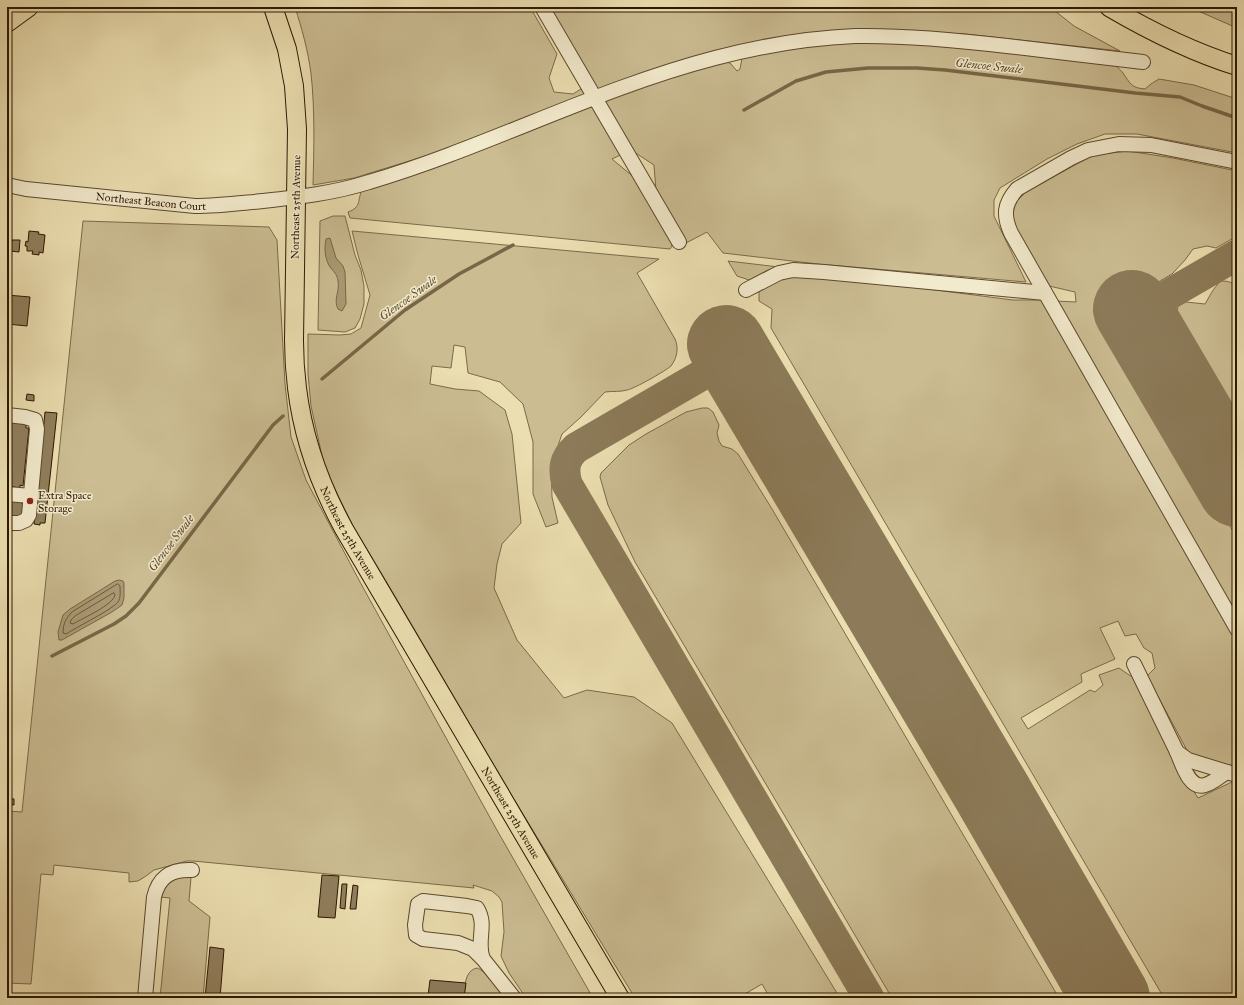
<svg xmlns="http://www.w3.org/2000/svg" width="1244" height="1005" font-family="'IM FELL Great Primer',serif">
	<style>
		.green { fill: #cbbc92; stroke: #7c6a49 }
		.water { fill: #aa9a74; stroke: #786646 }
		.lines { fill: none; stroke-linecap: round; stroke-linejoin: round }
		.shore { stroke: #6c583a; stroke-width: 1 }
		.stream { stroke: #786646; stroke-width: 3.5 }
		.taxiway { stroke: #8c7a58; stroke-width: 31 }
		.runway { stroke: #8c7a58; stroke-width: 78 }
		.building { fill: #907e5c; stroke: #2d1700 }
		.minor-casing { stroke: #5c492c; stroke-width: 16 }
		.major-casing { stroke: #2d1700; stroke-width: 20 }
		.minor { stroke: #f2eacc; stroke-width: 14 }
		.major { stroke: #ebdeb0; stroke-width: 18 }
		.poi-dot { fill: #8f2418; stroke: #f2eacc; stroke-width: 1.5 }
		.labels { text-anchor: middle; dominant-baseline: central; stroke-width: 3; stroke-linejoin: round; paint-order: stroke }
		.street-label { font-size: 11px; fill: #2d1700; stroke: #f2eacc }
		.poi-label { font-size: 11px; fill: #2d1700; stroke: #f2eacc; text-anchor: start }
		.water-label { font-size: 12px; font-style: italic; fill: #5f4b2e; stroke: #f2eacc }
	</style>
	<rect width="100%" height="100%" fill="#ebdeb0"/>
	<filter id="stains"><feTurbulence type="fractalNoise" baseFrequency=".005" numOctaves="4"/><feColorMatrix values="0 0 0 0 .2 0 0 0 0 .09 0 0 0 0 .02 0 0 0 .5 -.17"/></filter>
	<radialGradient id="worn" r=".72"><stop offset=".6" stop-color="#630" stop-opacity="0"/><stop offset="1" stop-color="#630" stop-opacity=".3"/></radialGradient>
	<g class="green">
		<path d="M295 7H530L557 54 549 78 554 92 573 94 584 87 548 7H1050L1074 26 1120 51 965 34 918 32 752 42 432 154 354 178 313 185C314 148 315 110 311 73 308 51 302 29 295 7Z"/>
		<path d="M1189 7H1237V28Z"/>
		<path d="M850 42 912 43 1113 63C1116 66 1120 69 1123 73 1130 83 1131 88 1145 89L1151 84 1159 79 1194 85 1237 99V153L1137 134H1105L1077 144 1047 159 1000 188 994 200V216L1026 282 818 264 723 253 707 232 686 243 656 191 654 165 631 150 612 159 636 179 672 239V246L670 249 350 218 348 212C362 207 357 200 362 190L387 182 532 130 602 101 718 61 730 63 737 71 740 69 742 58 777 50Z"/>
		<path d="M1128 151 1173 158 1237 171V236L1216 248 1207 246 1193 249 1185 260 1172 274 1106 312 1113 329 1237 538V619L1055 301 1076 302 1075 292 1049 286 1016 231 1012 217 1015 203 1026 192 1093 155Z"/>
		<path d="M333 216H345L355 255 361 270 364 286V304L360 319 355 328 345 332 318 330 320 221Z"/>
		<path d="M83 221 269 227 277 240 285 384 291 437 306 480 360 582 498 832 593 998H526L509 973 501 956 504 932 502 902 499 897 492 891 473 885 474 888 193 861H187L154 870 146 876 138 881 129 882V873L54 865 53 875 41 874 31 984 7 983V811L22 812Z"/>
		<path d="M352 231 659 259 637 273 675 339C679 348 677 358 671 366 667 370 634 389 627 390 621 392 612 391 605 392L581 417 562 434 551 466 552 497 558 523 546 527 533 494V442L523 404 500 382 468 373 465 347 454 345 451 368 432 366 430 384 455 389 479 391 505 410 512 434 521 523 502 544 497 564 494 588 517 640 564 698 587 690 634 697 672 723 840 998H770L762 984 738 998H635L512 796 389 586 354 528 325 469 311 406 308 374V334L340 335 351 334 361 328 370 295 358 255Z"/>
		<path d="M728 261 779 267 768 270 749 280 737 276Z"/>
		<path d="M803 273 1013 300H1041L1237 642V768L1189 754 1147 676 1155 668 1152 653 1144 648 1136 634 1125 636 1118 621 1100 628 1115 659 1081 674 1082 682 1021 718 1028 729 1090 690 1095 692 1103 685 1099 675 1119 668 1135 679 1177 765 1198 798 1234 781 1237 782V998H1164L771 328 772 309 759 301V289L780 276Z"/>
		<path d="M1221 281C1229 281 1232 282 1237 288V440L1184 350 1185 329 1179 323 1176 317 1178 306 1186 302 1205 304C1210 296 1213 288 1221 281Z"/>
		<path d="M702 408H708L713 412 719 425 717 433 719 441 722 446 732 449 738 454 772 509 1059 998H892L635 562 608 505 600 477 601 473 629 445 646 434 686 412Z"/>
		<path d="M191 877 189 901 210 917 203 998H160L170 898 159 897 160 891 172 878Z"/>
		<path d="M477 968C485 970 501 991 505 998H464C465 987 464 971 477 968Z"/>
	</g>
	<g class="water">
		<path d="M330 238 336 258 343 266 345 272 346 304 342 311 338 309C333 300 340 291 338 281 337 274 334 272 330 267 325 259 324 249 326 239Z"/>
		<path d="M119 580 123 581 124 583V598L122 605 112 612 62 640H59L58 632 63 615 70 609 115 581Z"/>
	</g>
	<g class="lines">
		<g class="shore">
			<path d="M118 584 120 586C120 591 121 598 118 602 113 609 75 628 66 634L63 633C63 624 66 618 72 612Z"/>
			<path d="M114 593 115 595C113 605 83 618 73 624L70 623 71 620 75 616Z"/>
		</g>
		<g class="stream">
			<path d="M744 110 796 81 826 72 868 68H917L945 70 1135 93 1180 97 1202 106 1237 118"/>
			<path d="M322 379 405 310 459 274 513 245"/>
			<path d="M52 656 114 624 126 616 139 603 273 425 283 416"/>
		</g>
		<g class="taxiway">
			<path d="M1135 314 1237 255"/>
			<path d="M733 357 576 448C564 459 563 469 567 484L869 998"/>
		</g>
		<g class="runway">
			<path d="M1132 309 1237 488"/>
			<path d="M726 344 990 789 1111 998"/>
		</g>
	</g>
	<g class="building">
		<path d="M29 231 39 232 38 234 45 235 43 253 39 252V255L32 254 33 251H27V246H25L26 241 28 242Z"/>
		<path d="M12 240H20L19 252 10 251Z"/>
		<path d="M7 295 30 297 27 326 7 324Z"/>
		<path d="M27 394 34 395V401L26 400Z"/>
		<path d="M45 412 57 413 45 523H40V525L34 524Z"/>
		<path d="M7 422 26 424V428H29L23 486 20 485V488L7 486Z"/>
		<path d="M7 500 22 501V504H25L24 515 21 514V517L7 516Z"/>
		<path d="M7 798 14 799V805L7 804Z"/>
		<path d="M322 875 339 876 335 918 318 917Z"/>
		<path d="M342 884H347L345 909 340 908Z"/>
		<path d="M353 885 358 886 356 909H350Z"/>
		<path d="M210 947 224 949 220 998H205Z"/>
		<path d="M430 980 466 983 464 998H399V994L428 996Z"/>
	</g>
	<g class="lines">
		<defs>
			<g id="minor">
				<path d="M542 7 679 242"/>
				<path d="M1237 162 1151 145 1119 144 1088 150 1071 158 1017 189C1004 204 1003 215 1011 233L1237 629"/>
				<path id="s1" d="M7 185 26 189 195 206C218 206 241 203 263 201 299 197 335 193 369 182 487 147 596 89 715 58 761 46 808 38 855 36 906 35 957 40 1007 46 1052 51 1098 57 1143 62"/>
				<path d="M746 290 779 273 793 270 824 272 1045 293"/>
				<path d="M7 415 25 417 35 420 37 429 29 515 26 520 19 523H7"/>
				<path d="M7 494 31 496"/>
				<path d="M1134 664 1177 752 1188 760 1237 775"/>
				<path d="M1177 752C1182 763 1189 790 1205 785 1213 783 1220 776 1227 772"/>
				<path d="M483 959C482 956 481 953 481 950 479 934 486 923 477 908L467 906 423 901 418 904 415 925 416 935 423 939 458 943 473 949 483 959 514 998"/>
				<path d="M145 998 154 897C159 876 172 869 192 870"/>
			</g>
			<g id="major">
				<path id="s2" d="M273 7 287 49 294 86 297 129 294 340C294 356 295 372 297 388 303 438 320 485 344 529L620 998"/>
				<path d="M1109 7C1150 31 1192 52 1237 66"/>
				<path d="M7 23 29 7"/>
			</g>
		</defs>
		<use href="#minor" class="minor-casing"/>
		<use href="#major" class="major-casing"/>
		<use href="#minor" class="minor"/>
		<use href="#major" class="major"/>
	</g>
	<circle class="poi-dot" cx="30" cy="501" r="4"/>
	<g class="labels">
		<g class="street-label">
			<text stroke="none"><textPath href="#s1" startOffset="145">Northeast Beacon Court</textPath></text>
			<text transform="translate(296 207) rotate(-89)">Northeast 25th Avenue</text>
			<text stroke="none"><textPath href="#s2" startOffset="539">Northeast 25th Avenue</textPath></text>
			<text stroke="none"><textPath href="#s2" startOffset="863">Northeast 25th Avenue</textPath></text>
		</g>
		<g class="poi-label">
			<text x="38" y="495">Extra Space<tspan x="38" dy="13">Storage</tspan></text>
		</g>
		<g class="water-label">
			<text transform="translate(989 66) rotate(6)">Glencoe Swale</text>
			<text transform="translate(408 298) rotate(-36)">Glencoe Swale</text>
			<text transform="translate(171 543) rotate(-53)">Glencoe Swale</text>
		</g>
	</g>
	<rect width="1244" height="1005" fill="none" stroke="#ebdeb0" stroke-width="24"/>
	<rect x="8" y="8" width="1228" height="989" fill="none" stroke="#2d1700" stroke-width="2"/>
	<rect x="12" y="12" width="1220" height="981" fill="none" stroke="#2d1700"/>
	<rect width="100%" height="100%" filter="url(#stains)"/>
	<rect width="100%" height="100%" fill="url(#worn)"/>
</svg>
